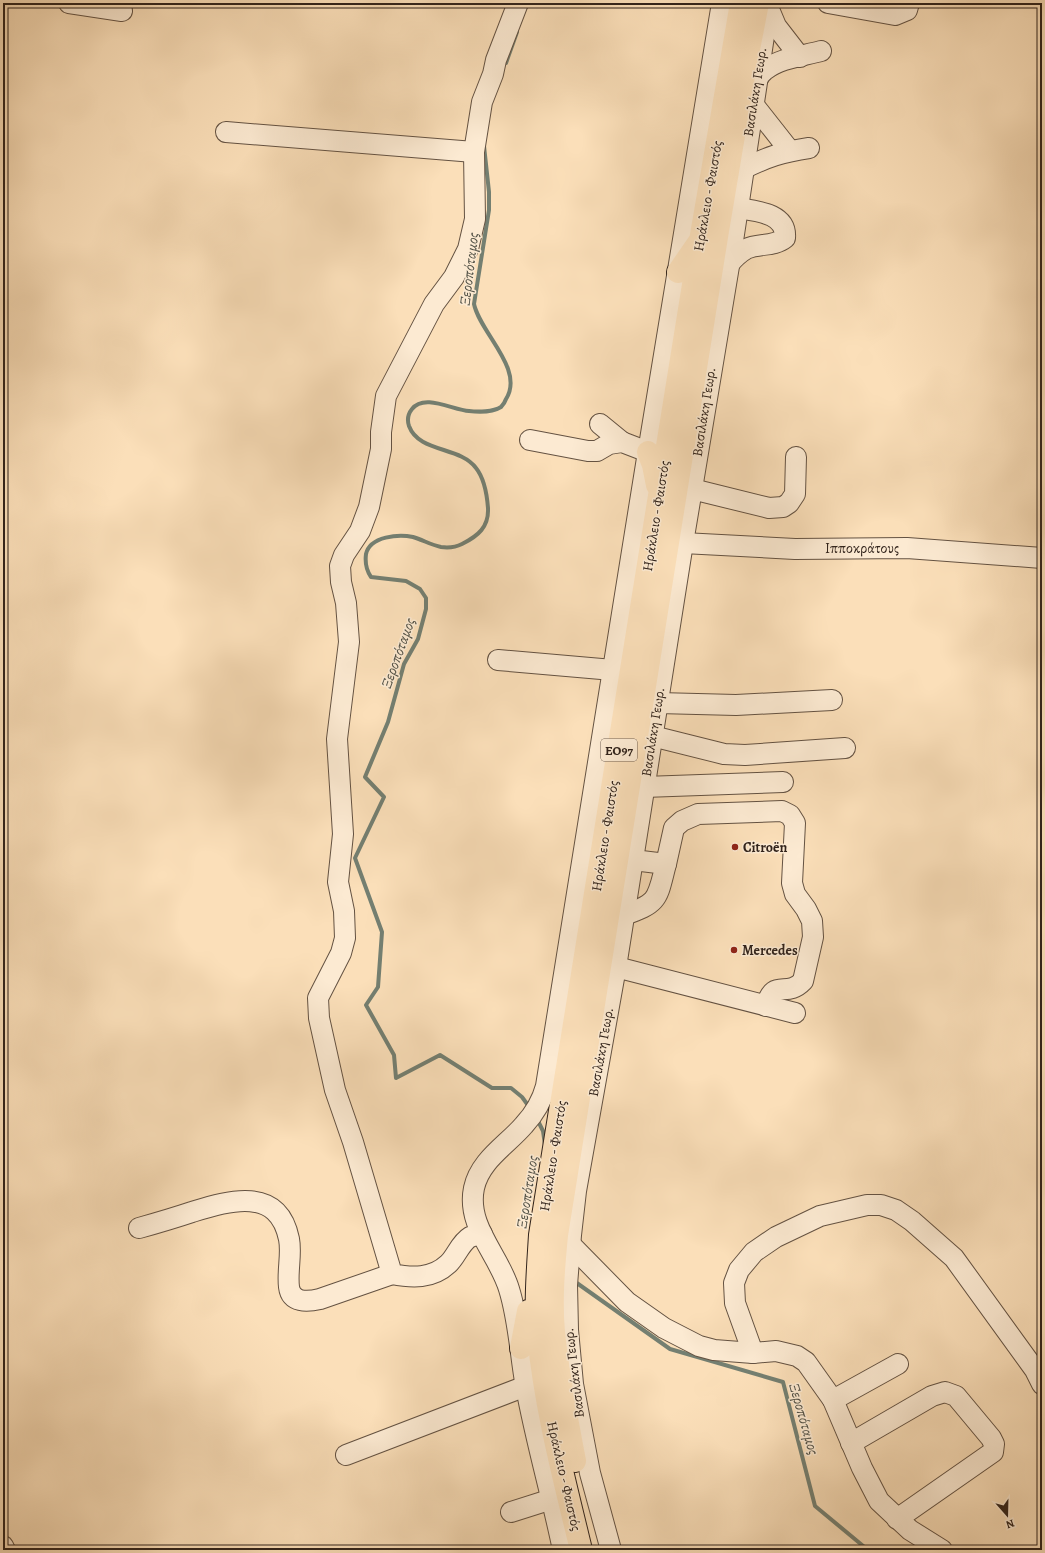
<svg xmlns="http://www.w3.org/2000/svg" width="1045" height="1553" font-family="Alegreya,serif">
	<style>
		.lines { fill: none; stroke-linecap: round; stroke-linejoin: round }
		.stream { stroke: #747f71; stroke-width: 4 }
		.minor-casing { stroke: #645242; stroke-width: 22 }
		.major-casing { stroke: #31231b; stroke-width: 24 }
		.minor { stroke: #fcead2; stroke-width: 20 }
		.major { stroke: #fbdfb9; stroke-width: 22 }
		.poi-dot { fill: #8f2418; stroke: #fcead2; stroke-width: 1.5 }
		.labels { text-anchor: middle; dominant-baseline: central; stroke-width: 3; stroke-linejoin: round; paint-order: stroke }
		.shield { fill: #fcead2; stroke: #6e5f52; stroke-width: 1 }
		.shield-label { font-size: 13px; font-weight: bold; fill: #31231b }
		.street-label { font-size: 14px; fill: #31231b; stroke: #fcead2 }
		.poi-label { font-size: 14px; font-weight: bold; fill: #31231b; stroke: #fcead2; text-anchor: start }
		.water-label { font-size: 15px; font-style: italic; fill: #525146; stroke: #fcead2 }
	</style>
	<rect width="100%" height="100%" fill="#fbdfb9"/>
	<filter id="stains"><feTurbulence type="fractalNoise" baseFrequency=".005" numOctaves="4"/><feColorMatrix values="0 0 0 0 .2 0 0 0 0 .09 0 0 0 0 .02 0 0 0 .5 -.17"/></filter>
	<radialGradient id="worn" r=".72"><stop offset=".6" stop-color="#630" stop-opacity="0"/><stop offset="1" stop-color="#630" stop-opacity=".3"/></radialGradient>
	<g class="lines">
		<g class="stream">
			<path d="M506 63 517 32"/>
			<path d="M484 146 489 192V210L474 304C480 333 525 369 506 399 505 402 503 405 501 407 493 412 478 412 469 411 453 410 424 393 412 409 408 414 407 420 409 426 419 453 460 446 476 468 484 478 487 495 488 508 489 527 478 536 462 544 456 547 448 548 441 547 431 545 423 540 413 537 399 534 370 536 366 554 365 562 366 570 371 577L406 581 420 589 426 598V609L418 639 404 664 388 722 365 777 384 797 355 858 382 932 378 987 366 1005 394 1055 396 1078 440 1055 492 1088H511L522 1097 530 1108"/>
			<path d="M537 1119 543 1131 545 1145"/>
			<path d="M574 1281 670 1349 783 1382 815 1506 868 1550"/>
		</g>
		<defs>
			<g id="minor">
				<path d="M69 3 122 11"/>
				<path d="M828 3 895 15 907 10 909 3"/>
				<path d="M768 7 776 26 800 57"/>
				<path d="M757 80C759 76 762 72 765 70 780 58 803 56 821 51"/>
				<path d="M753 104 790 151"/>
				<path d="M226 132 474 152"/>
				<path d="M743 169C767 157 782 152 809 148"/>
				<path d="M729 264C734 258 739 253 746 249 758 243 774 247 785 238 787 213 756 211 738 208"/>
				<path d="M600 424 622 442"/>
				<path d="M530 440 588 451H597L609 444 622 442 648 452"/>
				<path d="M692 489 769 508 783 507 789 503 795 494 796 457"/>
				<path d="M683 543 795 549 907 548 1042 558"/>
				<path d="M498 660 613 670"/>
				<path d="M658 703 736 705 832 700"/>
				<path d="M652 736 724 754 745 755 845 748"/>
				<path d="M644 787 783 782"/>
				<path d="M633 860 666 864 674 828 682 821 698 814 782 811 790 815 795 823 792 883 795 894 806 909 812 921 813 937 803 981C786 999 774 977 766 1006"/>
				<path d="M624 915C660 903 657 898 666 864"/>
				<path d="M616 967 795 1013"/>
				<path d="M139 1228C157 1223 174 1218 192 1212 228 1201 278 1185 289 1239 292 1254 287 1271 289 1287 291 1303 307 1302 320 1299L392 1274"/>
				<path d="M482 1234C478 1235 473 1236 470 1237 460 1243 456 1257 448 1264 432 1279 412 1278 392 1274L353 1142 335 1090 319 1018 318 998 341 953 345 938 344 911 338 882 343 834 337 739 349 642 346 603 341 582 340 566 344 555 360 531 369 507 381 449V432L386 396 434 304 454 277 468 249 475 219 474 152 482 102 493 74 496 60 518 3"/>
				<path d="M570 1244 627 1302 664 1328 699 1346 714 1350 753 1353 776 1351 797 1356 806 1362 833 1400 898 1364"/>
				<path d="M753 1353 735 1303 734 1283 739 1270 754 1252 776 1237 820 1216 867 1205H881L896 1210 912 1221 954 1258 1035 1370 1042 1384"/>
				<path d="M833 1400 862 1468 879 1501 910 1530 942 1550"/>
				<path d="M851 1443 932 1396 945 1392 956 1396 991 1438 994 1444 993 1452 897 1519"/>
				<path d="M346 1455 526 1386"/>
				<path d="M511 1512 552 1499"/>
				<path d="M3 1546 5 1550"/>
				<path d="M563 1550C552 1496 536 1442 526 1387 520 1355 519 1321 509 1289 499 1255 466 1226 474 1188 480 1160 507 1145 524 1125 535 1113 542 1101 546 1086L648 452 722 3"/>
				<path d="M611 1550 590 1473 573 1384 568 1330 567 1285 571 1235 576 1191 616 967 683 543 731 254 769 3"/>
			</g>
			<g id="major">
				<path d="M678 272 698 243"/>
				<path d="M648 452 653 465 657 485"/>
				<path d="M521 1348 528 1311"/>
				<path d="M575 1461C567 1418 558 1375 554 1332 551 1300 554 1267 557 1235L717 237 745 70 758 3"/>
				<path d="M581 1550C564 1479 545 1408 538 1335 535 1302 538 1268 540 1235L701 235 741 3"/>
			</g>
		</defs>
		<use href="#minor" class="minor-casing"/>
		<use href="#major" class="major-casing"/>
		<use href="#minor" class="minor"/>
		<use href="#major" class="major"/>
	</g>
	<g class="poi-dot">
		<circle cx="735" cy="847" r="4"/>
		<circle cx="734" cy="950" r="4"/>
	</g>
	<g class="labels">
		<rect class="shield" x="601" y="739" width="36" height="22" rx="3"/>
		<g class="shield-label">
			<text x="619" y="750">ΕΟ97</text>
		</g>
		<g class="street-label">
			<text transform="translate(755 92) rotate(-81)">Βασιλάκη Γεωρ.</text>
			<text transform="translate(708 196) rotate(-80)">Ηράκλειο - Φαιστός</text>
			<text transform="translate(704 412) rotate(-81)">Βασιλάκη Γεωρ.</text>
			<text transform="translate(656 516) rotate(-81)">Ηράκλειο - Φαιστός</text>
			<text x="862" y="548">Ιπποκράτους</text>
			<text transform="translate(653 732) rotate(-81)">Βασιλάκη Γεωρ.</text>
			<text transform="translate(605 836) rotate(-81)">Ηράκλειο - Φαιστός</text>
			<text transform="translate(601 1052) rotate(-80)">Βασιλάκη Γεωρ.</text>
			<text transform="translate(553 1156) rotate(-81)">Ηράκλειο - Φαιστός</text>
			<text transform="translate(574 1373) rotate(-97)">Βασιλάκη Γεωρ.</text>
			<text transform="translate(564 1476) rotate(77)">Ηράκλειο - Φαιστός</text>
		</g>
		<g class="poi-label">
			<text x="743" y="847">Citroën</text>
			<text x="742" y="950">Mercedes</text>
		</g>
		<g class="water-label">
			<text transform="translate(469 269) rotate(-83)">Ξεροπόταμος</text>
			<text transform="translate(398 653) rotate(-70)">Ξεροπόταμος</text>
			<text transform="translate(527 1192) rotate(-81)">Ξεροπόταμος</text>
			<text transform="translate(804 1419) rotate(74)">Ξεροπόταμος</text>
		</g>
	</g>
	<rect width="1045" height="1553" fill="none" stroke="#fbdfb9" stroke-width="16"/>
	<rect x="4" y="4" width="1037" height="1545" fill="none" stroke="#31231b" stroke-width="2"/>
	<rect x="8" y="8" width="1029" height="1537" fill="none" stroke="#31231b"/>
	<g transform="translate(1007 1515) rotate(160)" stroke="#fcead2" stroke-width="3" paint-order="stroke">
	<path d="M0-3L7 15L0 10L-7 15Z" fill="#31231b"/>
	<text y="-6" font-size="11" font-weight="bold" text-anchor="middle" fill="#31231b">N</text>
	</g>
	<rect width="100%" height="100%" filter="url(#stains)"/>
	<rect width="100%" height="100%" fill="url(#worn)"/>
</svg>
